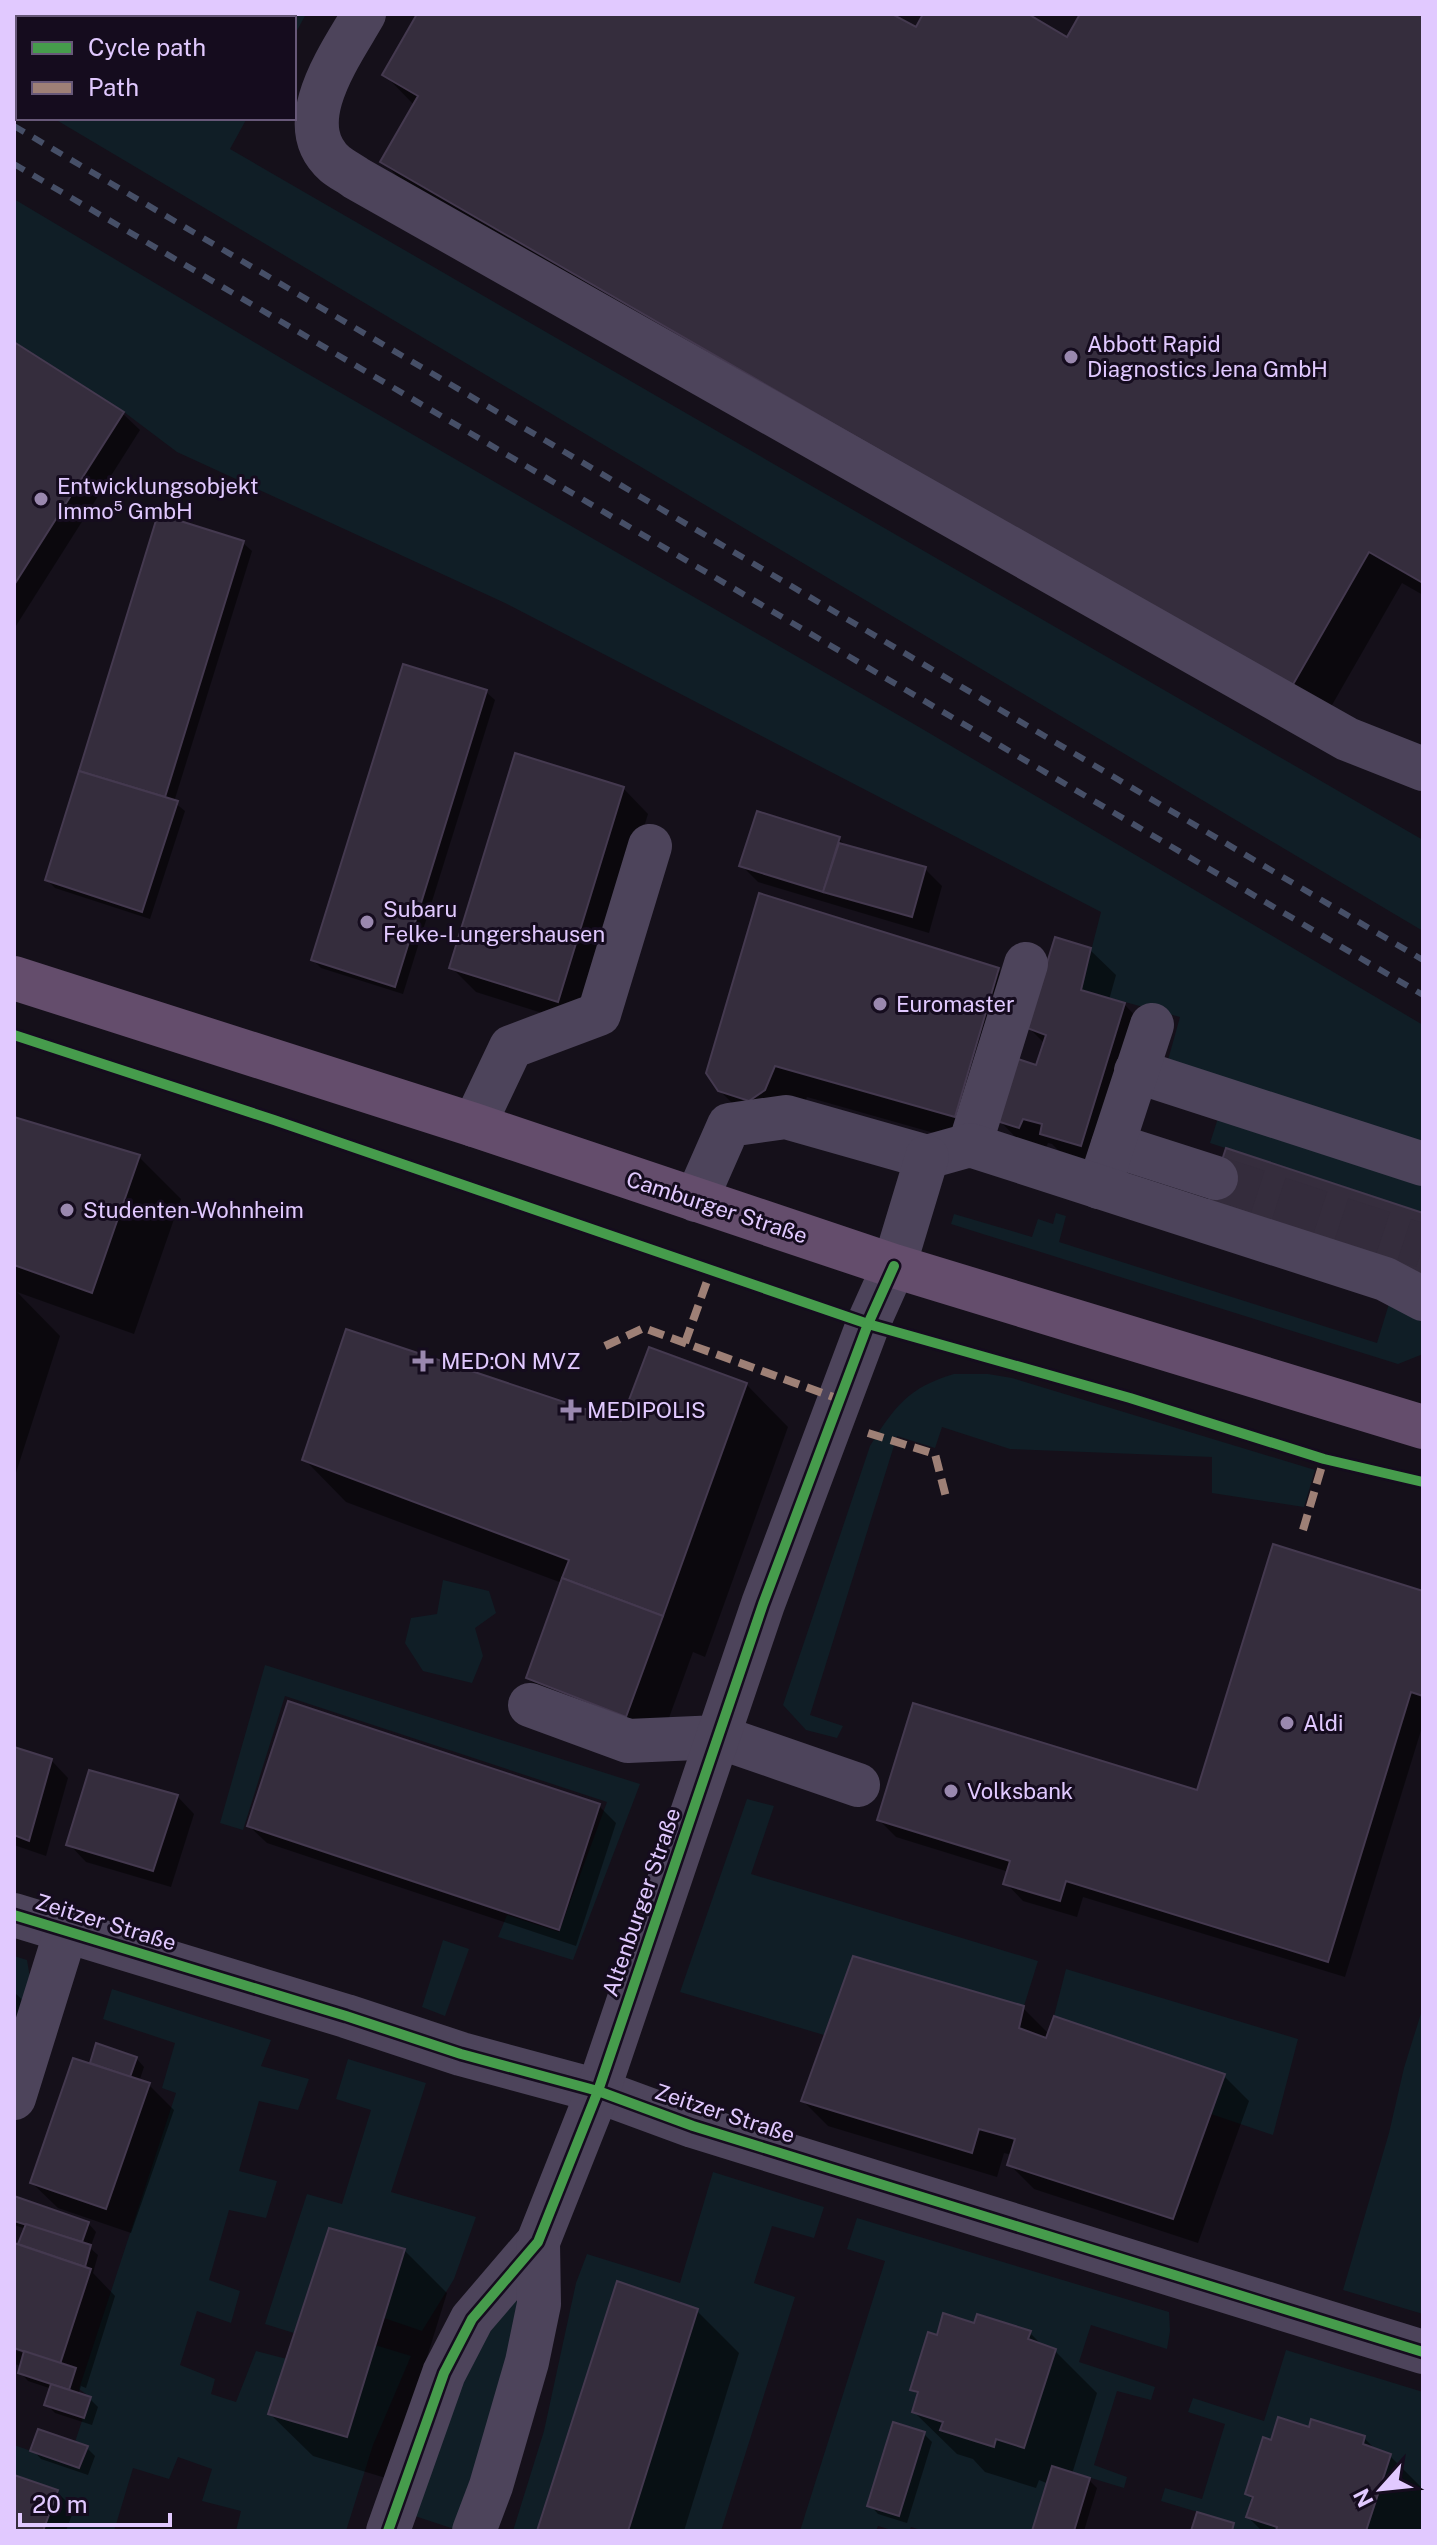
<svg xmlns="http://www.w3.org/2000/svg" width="1437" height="2545" font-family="'Public Sans',sans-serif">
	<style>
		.green { fill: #101e26; fill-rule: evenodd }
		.shadow { fill: #0007 }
		.building { fill: #352d3d; stroke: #44394f; stroke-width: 2 }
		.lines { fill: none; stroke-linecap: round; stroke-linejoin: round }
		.minor-tunnel { stroke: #342c3c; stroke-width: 44; stroke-dasharray: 44 22; stroke-linecap: butt }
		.minor { stroke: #4d445b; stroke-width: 44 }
		.major { stroke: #644d6c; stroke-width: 44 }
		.rail { stroke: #464f67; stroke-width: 6; stroke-dasharray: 12 10; stroke-linecap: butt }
		.quiet { stroke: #9e8076; stroke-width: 8; stroke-dasharray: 16 8; stroke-linecap: butt }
		.cycleway-casing { stroke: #150c1e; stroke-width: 15 }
		.cycleway { stroke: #469c4c; stroke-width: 10 }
		.poi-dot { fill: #9a88af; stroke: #150c1e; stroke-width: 3 }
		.labels { text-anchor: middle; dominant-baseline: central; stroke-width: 6; stroke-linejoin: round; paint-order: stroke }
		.poi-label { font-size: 22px; fill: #e1c9ff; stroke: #150c1e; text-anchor: start }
		.street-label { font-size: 22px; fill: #e1c9ff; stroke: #150c1e }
	</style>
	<rect width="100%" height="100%" fill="#15101a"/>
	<g class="green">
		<path d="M14 14H306L294 36V18H18V97L14 95Z"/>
		<path d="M53 118H247L230 149 1423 840V931Z"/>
		<path d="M14 199 296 367 919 727 1423 1025V1149L1168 1060 1180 1017 1081 990 1101 912 505 603 177 452 124 412 14 342Z"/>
		<path d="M1219 1115 1423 1180V1213L1210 1143Z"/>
		<path d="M1056 1213 1066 1216 1059 1242 1377 1343 1392 1294 1423 1316V1354L1398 1364 951 1224 954 1214 1032 1237 1038 1219 1053 1224Z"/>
		<path d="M954 1374H988L1012 1378 1315 1470 1304 1507 1212 1493V1457L1010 1449 942 1427 935 1448 897 1436 810 1715 843 1726 837 1738 806 1730 783 1705 870 1446C894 1407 909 1387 954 1374Z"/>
		<path d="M443 1580 489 1591 496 1613 475 1628 483 1656 472 1683 423 1671 405 1643 411 1618 437 1614Z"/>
		<path d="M265 1665 640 1784 573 1960 498 1937 507 1915 559 1932 607 1802 285 1696 243 1830 220 1823Z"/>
		<path d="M747 1799 774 1806 751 1874 1038 1961 1024 2006 854 1956 824 2035 680 1992Z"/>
		<path d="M443 1940 469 1949 445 2016 422 2007Z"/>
		<path d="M14 1956 27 1960 30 1978 14 2032Z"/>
		<path d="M1066 1969 1298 2039 1273 2135 1211 2114 1225 2074 1054 2016Z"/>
		<path d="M112 1989 271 2040 261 2066 309 2079 298 2110 259 2101 239 2171 277 2181 266 2218 229 2210 209 2280 240 2291 231 2323 197 2311 180 2365 215 2379 211 2394 236 2402 256 2351 287 2359 268 2414 346 2437 375 2345 411 2356 373 2445 346 2531H236L241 2511 202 2501 212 2469 178 2457 169 2479 133 2468 114 2531H43L58 2490 14 2475V2445L80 2468 88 2447 75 2442 90 2397 79 2389 176 2093 162 2088 175 2043 103 2019Z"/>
		<path d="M1423 2007V2314L1343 2290 1389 2133 1404 2068Z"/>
		<path d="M348 2059 426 2083 391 2192 476 2217 454 2279 422 2331 384 2318 405 2249 329 2228 294 2333 265 2324 307 2194 342 2204 371 2110 336 2099Z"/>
		<path d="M713 2172 824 2207 814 2238 772 2226 754 2283 795 2297 721 2531H513L544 2431 576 2283 587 2254 680 2283Z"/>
		<path d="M857 2218 1169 2312 1170 2331 1167 2349 1091 2325 1079 2362 1155 2387 1151 2400 1117 2391 1094 2465 1127 2477 1124 2488 1052 2466 1032 2531H924L911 2527 909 2531H895L878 2526 876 2531H800L885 2261 847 2249ZM943 2313 974 2323 978 2314 1030 2331 1028 2339 1055 2349 1024 2448 996 2439 994 2446 941 2429 943 2422 912 2412 918 2392 910 2389 928 2333 937 2335ZM893 2423 924 2432 899 2515 868 2505Z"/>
		<path d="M513 2298 518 2302 520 2318 460 2531 406 2513 477 2339Z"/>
		<path d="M1286 2350 1423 2392V2531H1366L1309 2427 1278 2418 1271 2440 1263 2438 1245 2494 1253 2497 1246 2517 1277 2527 1276 2531H1232L1234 2523 1161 2501 1165 2488 1202 2499 1225 2424 1188 2412 1193 2398 1264 2421Z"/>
	</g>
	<g class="shadow">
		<path d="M419 14H888L916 30 926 14H1023L1068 40 1082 14H1423V595L1402 583 1324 719 415 194 383 162 415 106 384 74Z"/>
		<path d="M14 345 122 413 140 430 14 629Z"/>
		<path d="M159 517 243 543 252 551 174 802 185 811 150 919 55 888 47 880Z"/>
		<path d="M486 692 495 700 403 994 321 968 313 960Z"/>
		<path d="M623 788 648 814 583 1026 476 992 451 967Z"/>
		<path d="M839 839 847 847 925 869 942 886 929 933 758 882 741 865Z"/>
		<path d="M1090 950 1116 975 1109 1000 1124 1004 1149 1030 1106 1170 1067 1159 1052 1144 1048 1143 1044 1152 1024 1146 996 1117 987 1148 807 1097 797 1123H752L719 1090 998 970 1030 1002 1013 1059 1038 1068 1045 1044 1029 1028Z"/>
		<path d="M14 1119 139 1157 181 1199 134 1334 17 1292 60 1336 14 1479Z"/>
		<path d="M746 1384 788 1427 705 1657 693 1652 658 1748 560 1710 528 1678 562 1583 346 1502 304 1459 622 1423Z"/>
		<path d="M1423 1593V1724L1345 1977 1083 1897 1077 1917 1023 1901 1006 1883 1009 1872 896 1837 879 1820 1198 1793Z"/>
		<path d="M14 1749 51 1760 68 1778 46 1856 14 1845Z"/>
		<path d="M177 1796 194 1814 171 1887 86 1862 69 1844Z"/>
		<path d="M599 1806 616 1823 576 1946 267 1843 249 1826Z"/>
		<path d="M14 1992 40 2017 14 2105Z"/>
		<path d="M1023 2008 1050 2035 1224 2076 1249 2101 1198 2243 1034 2189 1009 2164 1012 2155 1004 2153 997 2177 828 2126 803 2101Z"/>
		<path d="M136 2058 144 2067 139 2082 149 2085 174 2110 131 2233 58 2208 32 2183 98 2068 92 2062Z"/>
		<path d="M14 2198 88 2223 96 2232 90 2248 98 2255 93 2273 115 2296 86 2388 81 2386 78 2395 90 2399 98 2407 92 2425 55 2413 47 2405 52 2389 28 2381 20 2372 22 2366 14 2364V2350L26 2354V2350L14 2346V2246L27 2250 21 2244 26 2229 14 2225Z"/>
		<path d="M404 2250 447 2293 389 2479 313 2456 270 2414Z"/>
		<path d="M697 2311 739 2353 684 2531H539Z"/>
		<path d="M976 2325 1030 2333 1044 2347 1055 2351 1097 2393 1072 2474 1089 2480 1097 2488 1084 2531H1034L1049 2484 1039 2480 1036 2488 985 2472 973 2459 957 2454 914 2412 919 2396 912 2389 938 2337Z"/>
		<path d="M1310 2430 1364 2438 1377 2451 1389 2455 1423 2489 1421 2531H1262L1248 2517 1254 2501 1247 2494 1272 2443Z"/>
		<path d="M924 2434 932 2442 907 2523 878 2514 870 2505Z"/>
		<path d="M87 2448 95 2456 88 2475 41 2459 33 2450Z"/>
		<path d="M14 2477 57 2492 74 2509 66 2531H14Z"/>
	</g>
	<g class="building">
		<path d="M417 14H892L916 27 923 14H1028L1067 37 1080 14H1423V583L1369 552 1291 688 380 162 418 96 382 75Z"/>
		<path d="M14 342 124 412 14 585Z"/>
		<path d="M158 514 244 541 165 797 79 771Z"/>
		<path d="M403 664 487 690 395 987 311 960Z"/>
		<path d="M515 753 624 787 558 1002 449 968Z"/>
		<path d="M79 771 178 801 142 912 45 880Z"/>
		<path d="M757 811 840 837 823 892 739 866Z"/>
		<path d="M839 843 926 867 912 917 823 892Z"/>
		<path d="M759 893 999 968 955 1117 775 1066 765 1090 749 1101 718 1091 706 1073Z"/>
		<path d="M1055 937 1091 948 1081 990 1125 1003 1081 1146 1040 1134 1042 1124 1023 1119 1019 1128 997 1121 1015 1058 1036 1065 1046 1035 1027 1028Z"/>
		<path d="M14 1117 140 1155 92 1293 14 1265Z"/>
		<path d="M1226 1148 1423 1213V1280L1206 1209Z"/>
		<path d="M346 1329 621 1421 649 1347 747 1383 663 1616 562 1578 569 1560 302 1460Z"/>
		<path d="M1273 1544 1423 1591V1696L1411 1692 1328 1962 1066 1881 1060 1901 1003 1884 1010 1861 877 1820 913 1703 1197 1790Z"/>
		<path d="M562 1578 663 1616 626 1717 526 1678Z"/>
		<path d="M288 1701 600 1804 559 1930 247 1826Z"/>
		<path d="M14 1747 52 1759 29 1841 14 1835Z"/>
		<path d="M89 1770 178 1795 153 1871 66 1845Z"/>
		<path d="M853 1956 1024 2006 1019 2028 1046 2038 1054 2016 1225 2074 1173 2219 1007 2165 1015 2139 979 2129 972 2153 801 2101Z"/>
		<path d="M96 2043 137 2057 130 2077 90 2063Z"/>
		<path d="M73 2058 150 2083 106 2209 30 2183Z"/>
		<path d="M14 2196 89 2222 82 2242 14 2221Z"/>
		<path d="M26 2224 91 2245 85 2267 18 2244Z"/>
		<path d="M329 2228 405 2249 347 2437 268 2414Z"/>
		<path d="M14 2243 91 2269 60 2364 14 2348Z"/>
		<path d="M617 2281 698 2309 628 2531H537Z"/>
		<path d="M943 2313 974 2323 977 2314 1031 2331 1028 2339 1056 2349 1024 2448 996 2439 994 2447 940 2430 943 2422 912 2412 918 2392 910 2390 928 2332 937 2335Z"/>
		<path d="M24 2351 76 2368 69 2390 18 2373Z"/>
		<path d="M51 2384 91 2397 84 2418 44 2405Z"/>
		<path d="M1278 2417 1309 2427 1311 2419 1365 2436 1363 2444 1391 2454 1366 2531H1276L1277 2527 1246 2517 1253 2497 1245 2494 1263 2437 1271 2440Z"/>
		<path d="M893 2422 925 2432 899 2516 867 2506Z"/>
		<path d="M38 2429 88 2446 79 2468 30 2451Z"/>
		<path d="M1052 2466 1090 2478 1074 2531H1032Z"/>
		<path d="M14 2475 58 2490 43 2531H14Z"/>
		<path d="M1197 2512 1234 2523 1232 2531H1191Z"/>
	</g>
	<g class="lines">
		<path class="minor-tunnel" d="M1216 1178 1423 1246"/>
		<g class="minor">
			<path d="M364 14C342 53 289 123 335 164 341 169 349 173 356 178L1347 739 1423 769"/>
			<path d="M1136 1071 1423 1164"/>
			<path d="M474 1125 511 1047 599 1014 650 846"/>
			<path d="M970 1145 1026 964"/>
			<path d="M1113 1145 1216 1178"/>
			<path d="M1099 1187 1152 1025"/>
			<path d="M696 1200 729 1125 786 1117 927 1157 970 1145 1385 1279 1423 1299"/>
			<path d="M530 1705 628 1741 719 1737 858 1785"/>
			<path d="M14 1915 346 2016 461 2054 598 2091 693 2126 1423 2352"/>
			<path d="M14 2098 66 1931"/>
			<path d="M388 2531 444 2373 472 2319 538 2242 598 2091 763 1604 868 1324 894 1266 927 1157"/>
			<path d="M474 2531 491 2486 527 2362 539 2304 538 2242"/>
		</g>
		<path class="major" d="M14 978 474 1125 894 1266 1423 1427"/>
		<g class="rail">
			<path d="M14 126 1423 960"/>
			<path d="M14 164 1423 995"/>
		</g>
		<g class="quiet">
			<path d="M685 1343 711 1270"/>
			<path d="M605 1346 644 1328 839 1399"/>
			<path d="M868 1433 935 1454 947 1501"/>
			<path d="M1303 1530 1324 1459"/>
		</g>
		<defs>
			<g id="cycleway">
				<path d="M14 1035 274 1120 868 1324 1130 1398 1324 1459 1423 1482"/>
				<path d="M14 1915 346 2016 461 2054 598 2091 693 2126 1423 2352"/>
				<path d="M388 2531 444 2373 472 2319 538 2242 598 2091 763 1604 868 1324 894 1266"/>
			</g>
		</defs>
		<use href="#cycleway" class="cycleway-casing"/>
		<use href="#cycleway" class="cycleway"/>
	</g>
	<g class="poi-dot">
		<circle cx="1071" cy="357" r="8"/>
		<circle cx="41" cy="499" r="8"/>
		<circle cx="367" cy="922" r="8"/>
		<circle cx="880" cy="1004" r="8"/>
		<circle cx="67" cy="1210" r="8"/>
		<path d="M419 1349h8v8h8v8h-8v8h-8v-8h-8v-8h8z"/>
		<path d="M567 1398h8v8h8v8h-8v8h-8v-8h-8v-8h8z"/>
		<circle cx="1287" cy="1723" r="8"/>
		<circle cx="951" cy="1791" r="8"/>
	</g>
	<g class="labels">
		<g class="poi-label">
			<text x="1087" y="344">Abbott Rapid<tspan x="1087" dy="25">Diagnostics Jena GmbH</tspan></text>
			<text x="57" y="486">Entwicklungsobjekt<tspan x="57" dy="25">Immo⁵ GmbH</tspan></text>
			<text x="383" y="909">Subaru<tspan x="383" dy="25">Felke-Lungershausen</tspan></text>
			<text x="896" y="1004">Euromaster</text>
			<text x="83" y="1210">Studenten-Wohnheim</text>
			<text x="441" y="1361">MED:ON MVZ</text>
			<text x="587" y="1410">MEDIPOLIS</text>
			<text x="1303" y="1723">Aldi</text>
			<text x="967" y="1791">Volksbank</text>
		</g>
		<g class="street-label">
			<text transform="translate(717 1207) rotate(18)">Camburger Straße</text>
			<text transform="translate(641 1902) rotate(-71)">Altenburger Straße</text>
			<text transform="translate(106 1922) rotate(17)">Zeitzer Straße</text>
			<text transform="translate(725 2113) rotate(18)">Zeitzer Straße</text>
		</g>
	</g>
	<rect width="1437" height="2545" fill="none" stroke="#e1c9ff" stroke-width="32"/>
	<rect x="16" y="16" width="280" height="104" fill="#150c1e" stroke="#675878" stroke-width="2"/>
	<rect x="32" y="42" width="40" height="12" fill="#469c4c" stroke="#675878" stroke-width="2"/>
	<text x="88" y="56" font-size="24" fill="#e1c9ff">Cycle path</text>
	<rect x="32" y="82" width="40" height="12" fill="#9e8076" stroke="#675878" stroke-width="2"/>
	<text x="88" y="96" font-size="24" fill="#e1c9ff">Path</text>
	<g transform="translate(1381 2489) rotate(243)" stroke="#150c1e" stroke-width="6" paint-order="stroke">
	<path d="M0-6L14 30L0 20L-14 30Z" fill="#e1c9ff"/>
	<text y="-12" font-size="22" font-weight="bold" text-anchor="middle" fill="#e1c9ff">N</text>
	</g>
	<path d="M20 2513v12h150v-12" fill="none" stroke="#e1c9ff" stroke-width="4"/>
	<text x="32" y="2513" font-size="24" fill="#e1c9ff" stroke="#150c1e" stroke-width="6" paint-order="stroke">20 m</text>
</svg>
